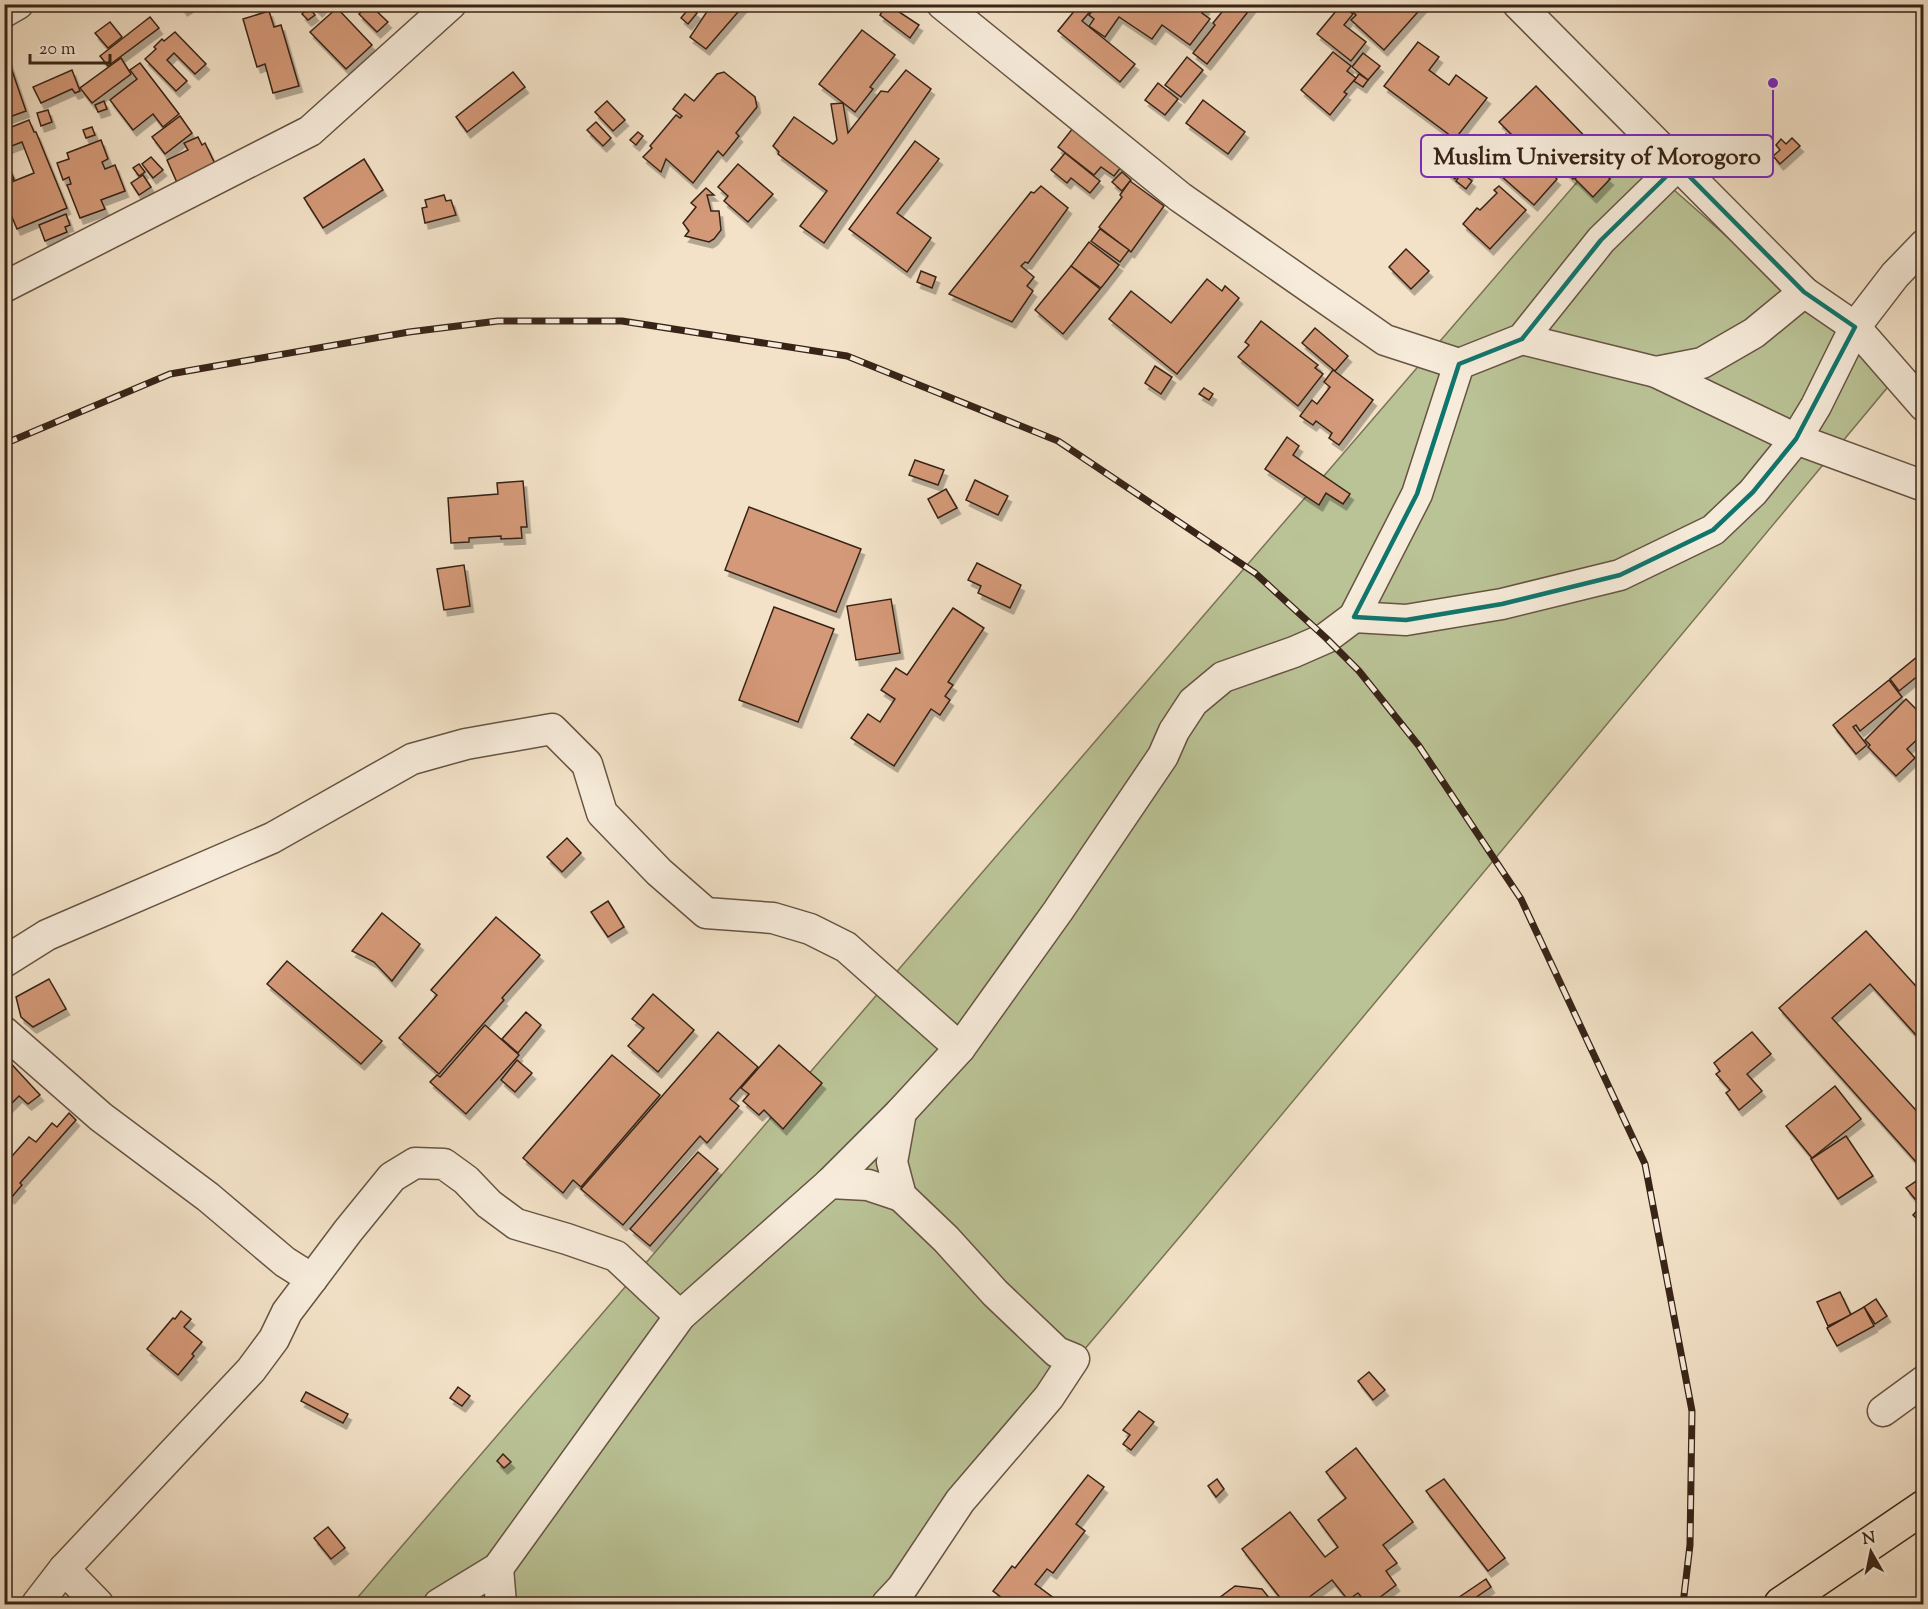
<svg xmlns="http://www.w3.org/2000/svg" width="1928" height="1609" font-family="'Sorts Mill Goudy',serif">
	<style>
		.green { fill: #bac396; stroke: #797456; stroke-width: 1.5 }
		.building { fill: #d49978; stroke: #382417; stroke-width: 1.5; filter: url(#shadow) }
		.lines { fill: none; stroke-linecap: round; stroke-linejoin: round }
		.minor-casing { stroke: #675443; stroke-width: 33 }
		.trunk-casing { stroke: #382417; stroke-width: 36 }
		.minor { stroke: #f7ecdb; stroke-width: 30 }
		.trunk { stroke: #f3e2c8; stroke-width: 33 }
		.rail-casing { stroke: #382417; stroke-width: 7 }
		.rail { stroke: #f7ecdb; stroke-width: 4.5; stroke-dasharray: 14; stroke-linecap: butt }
		.marked { fill: none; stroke: #0f766e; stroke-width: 4.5; stroke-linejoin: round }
		.leader { fill: none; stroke: #7b2cbf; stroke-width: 2 }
		.callout-dot { fill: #7b2cbf; stroke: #f7ecdb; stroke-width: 2 }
		.callout { fill: #f7ecdb; stroke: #7b2cbf; stroke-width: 2 }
		.callout-label { font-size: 24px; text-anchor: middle; font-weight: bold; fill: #382417 }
	</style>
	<defs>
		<filter id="shadow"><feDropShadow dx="3.5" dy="6" stdDeviation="0" flood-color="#0004"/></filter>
	</defs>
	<rect width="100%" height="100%" fill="#f3e2c8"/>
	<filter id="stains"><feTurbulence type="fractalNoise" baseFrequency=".00333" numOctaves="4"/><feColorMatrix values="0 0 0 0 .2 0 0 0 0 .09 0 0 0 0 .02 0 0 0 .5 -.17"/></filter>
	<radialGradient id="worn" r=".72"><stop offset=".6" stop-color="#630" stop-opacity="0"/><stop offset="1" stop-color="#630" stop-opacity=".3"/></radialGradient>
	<path class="green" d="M1615 138 1892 382 1188 1227 869 1604H352Z"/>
	<g class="building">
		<path d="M180 4H193L184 10Z"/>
		<path d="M312 4H325L319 11Z"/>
		<path d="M369 4 388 22 377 32 359 14Z"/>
		<path d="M712 4H745L706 49 690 37Z"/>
		<path d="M887 4 919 25 910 38 880 15Z"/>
		<path d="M1080 4H1091L1094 7 1082 21 1135 64 1120 82 1058 31Z"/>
		<path d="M1097 4 1102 8 1104 6 1101 4H1201L1206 8 1202 13 1210 19 1190 45 1162 25 1152 39 1119 17 1105 37 1089 26 1094 19 1089 15Z"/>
		<path d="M1223 4H1254L1207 64 1193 53 1215 25 1213 23 1226 7Z"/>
		<path d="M1355 4H1425L1384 50 1351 20 1356 15 1350 9Z"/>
		<path d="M1341 5 1353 14 1344 25 1366 42 1351 61 1317 34Z"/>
		<path d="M309 7 315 15 308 20 302 14Z"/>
		<path d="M690 7 697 13 688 24 681 18Z"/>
		<path d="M337 8 372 45 346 69 310 32Z"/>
		<path d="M269 11 274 27 281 25 299 86 273 93 265 64 257 67 243 19Z"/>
		<path d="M150 17 159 28 108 66 100 56Z"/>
		<path d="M110 22 122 37 108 48 95 33Z"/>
		<path d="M862 30 895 55 870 87 873 89 855 112 819 84Z"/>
		<path d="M175 32 206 64 195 74 174 53 167 60 187 81 176 91 145 59 156 49 154 47 162 39 164 41Z"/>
		<path d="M1418 42 1439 57 1429 70 1449 85 1456 75 1487 98 1455 139 1384 86Z"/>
		<path d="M1333 52 1351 66 1347 71 1356 78 1344 92 1347 94 1330 115 1301 90Z"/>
		<path d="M6 53 26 111 4 119V54Z"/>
		<path d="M1363 53 1380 66 1368 80 1352 67Z"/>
		<path d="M1187 57 1203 70 1181 97 1165 85Z"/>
		<path d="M121 58 131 74 92 103 80 88Z"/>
		<path d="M140 63 179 114 163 127 153 114 133 130 110 100 137 79 130 70Z"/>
		<path d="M72 70 80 91 75 93 72 89 41 103 33 87Z"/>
		<path d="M906 70 931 89 824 243 800 226 827 191 778 154 779 152 773 146 794 117 833 144 837 140 831 104 843 103 848 133 881 91 888 92Z"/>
		<path d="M513 72 525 87 467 132 456 117Z"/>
		<path d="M724 72 755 97 757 107 736 133 739 136 723 156 718 151 693 183 666 159 661 172 643 157 652 148 650 146 676 115 680 118 682 116 673 109 685 94 694 101 717 74Z"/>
		<path d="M1359 74 1368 80 1363 87 1354 81Z"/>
		<path d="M1158 83 1178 99 1165 115 1145 100Z"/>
		<path d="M1536 86 1598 150 1583 165 1582 171 1573 179 1535 141 1527 150 1499 122Z"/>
		<path d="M1203 100 1245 132 1228 154 1186 123Z"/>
		<path d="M104 101 107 109 98 112 95 105Z"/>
		<path d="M607 101 625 120 613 131 595 112Z"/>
		<path d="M48 110 52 122 41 126 37 113Z"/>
		<path d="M180 116 192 133 165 154 152 137Z"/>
		<path d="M29 120 34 132H36L67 208 17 229 4 198V185L34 173 22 142 4 149V130Z"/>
		<path d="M596 122 611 138 603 146 587 130Z"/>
		<path d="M92 127 95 135 86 138 83 130Z"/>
		<path d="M1073 128 1122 166 1114 176 1101 167 1094 175 1058 147Z"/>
		<path d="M638 132 643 136 636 145 630 140Z"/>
		<path d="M1506 134 1557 179 1534 205 1483 160Z"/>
		<path d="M198 137 202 145 205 143 217 168 179 187 167 160 188 150 184 143Z"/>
		<path d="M1792 138 1800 146 1780 164 1773 156 1780 150 1776 145 1781 139 1786 144Z"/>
		<path d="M101 140 108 159 102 162 105 169 115 165 125 191 101 200 105 209 80 218 67 185 71 184 69 177 63 180 57 163 69 159 67 153Z"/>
		<path d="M915 141 939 159 897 213 931 238 907 272 849 229Z"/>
		<path d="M1602 152 1615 164 1605 175 1610 179 1593 197 1575 179Z"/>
		<path d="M1065 153 1100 181 1090 193 1071 178 1067 183 1051 170Z"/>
		<path d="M4 156 14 179 4 183Z"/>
		<path d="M151 157 163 170 153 178 142 164Z"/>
		<path d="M364 159 383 190 323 228 304 198Z"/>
		<path d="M1453 162 1463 170 1455 179 1446 171Z"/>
		<path d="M139 164 145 172 139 176 133 168Z"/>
		<path d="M738 164 773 194 748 222 724 201 728 196 718 187Z"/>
		<path d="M1465 168 1470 172 1467 177 1472 181 1466 189 1456 181Z"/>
		<path d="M1122 172 1131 180 1122 191 1112 182Z"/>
		<path d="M143 175 151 187 139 195 131 183Z"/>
		<path d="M1130 181 1164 206 1131 252 1099 227 1122 197 1120 195Z"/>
		<path d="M1041 186 1068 208 1028 263 1025 262 1021 266 1034 277 1027 286 1033 291 1012 322 949 294 1031 192 1034 193Z"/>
		<path d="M1499 186 1526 210 1490 249 1463 224 1477 208 1480 210 1497 193 1494 190Z"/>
		<path d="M706 188 714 195H707L711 211H719L721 230 714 239 709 242 685 236 689 231 683 223 696 207 691 203Z"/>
		<path d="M444 195 446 201 451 200 456 215 425 223 422 208 427 207 425 200Z"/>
		<path d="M66 214 70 225 65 227 67 232 45 241 39 225Z"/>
		<path d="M1100 229 1129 250 1120 262 1091 241Z"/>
		<path d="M1089 242 1119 265 1101 288 1071 266Z"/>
		<path d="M1406 249 1429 271 1411 289 1389 267Z"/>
		<path d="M1071 266 1100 289 1063 334 1035 310Z"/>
		<path d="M921 271 936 277 932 288 917 282Z"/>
		<path d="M1207 279 1222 291 1225 286 1239 298 1177 374 1109 319 1131 291 1171 323Z"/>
		<path d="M1261 321 1318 365 1315 368 1323 374 1298 406 1238 357 1249 345 1245 342Z"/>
		<path d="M1315 328 1348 356 1335 371 1302 343Z"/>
		<path d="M1155 366 1172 377 1161 394 1145 383Z"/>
		<path d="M1333 370 1373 400 1339 445 1329 438 1332 433 1316 421 1313 425 1300 416 1312 400 1317 404 1330 387 1324 382Z"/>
		<path d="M1204 388 1213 394 1209 400 1199 394Z"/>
		<path d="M1287 437 1299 446 1293 455 1350 494 1343 504 1326 493 1319 505 1265 469Z"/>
		<path d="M915 460 944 470 938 485 909 475Z"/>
		<path d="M975 480 1008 496 998 515 966 500Z"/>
		<path d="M523 481 527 527H521L522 538 501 539V536L469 538V542L451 543 448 498 498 494 497 483Z"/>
		<path d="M946 489 957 508 938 518 928 499Z"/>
		<path d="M749 507 861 549 836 612 725 570Z"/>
		<path d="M977 563 1021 585 1010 608 978 593 981 586 968 580Z"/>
		<path d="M464 565 470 606 444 610 437 569Z"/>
		<path d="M891 599 900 653 856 660 847 606Z"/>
		<path d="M774 607 834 629 798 722 739 700Z"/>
		<path d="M953 608 984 628 948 682 953 685 945 696 950 700 940 715 931 709 894 766 851 738 868 714 880 722 895 699 881 690 896 668 907 675Z"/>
		<path d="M1923 652 1924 671 1899 691 1890 679Z"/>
		<path d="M1889 680 1902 697 1860 731 1856 725 1853 727 1867 745 1856 754 1833 725Z"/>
		<path d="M1906 699 1924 717V733L1907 749 1915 758 1896 776 1868 747 1870 745 1865 740Z"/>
		<path d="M567 838 581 853 562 872 547 857Z"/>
		<path d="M608 901 624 927 608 937 591 912Z"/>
		<path d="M382 913 420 944 392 981 374 962 352 951Z"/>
		<path d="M496 917 540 955 502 998 504 1000 439 1074 399 1038 437 995 431 990Z"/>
		<path d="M1866 931 1924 995V1044L1870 984 1832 1018 1924 1119V1157L1917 1163 1779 1008Z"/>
		<path d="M287 961 382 1041 361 1064 267 984Z"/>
		<path d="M49 979 66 1009 33 1027 21 1017 16 997Z"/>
		<path d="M653 994 694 1030 658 1072 628 1046 644 1028 632 1019Z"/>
		<path d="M526 1012 541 1025 518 1053 502 1039Z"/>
		<path d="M485 1025 519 1055 466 1114 430 1082 437 1075 440 1077Z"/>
		<path d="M718 1032 758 1067 730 1099 739 1106 707 1143 700 1136 623 1225 581 1189Z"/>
		<path d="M1752 1032 1771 1054 1747 1074 1762 1091 1739 1110 1726 1093 1730 1090 1716 1074 1720 1071 1714 1063Z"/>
		<path d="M779 1045 822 1083 783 1129 764 1110 759 1115 743 1101 749 1094 741 1088Z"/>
		<path d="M612 1055 660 1095 581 1187 573 1180 563 1193 523 1158Z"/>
		<path d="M4 1056 40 1095 28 1104 19 1096 8 1107 4 1104Z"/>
		<path d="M517 1060 532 1073 515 1092 501 1080Z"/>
		<path d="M1835 1086 1861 1119 1812 1158 1786 1126Z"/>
		<path d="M69 1113 76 1120 20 1183 22 1185 11 1198 4 1192V1165L29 1137 36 1142 52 1123 57 1127Z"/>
		<path d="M1846 1136 1873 1176 1838 1199 1811 1159Z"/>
		<path d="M698 1152 718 1169 650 1246 630 1229Z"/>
		<path d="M1924 1176V1194L1915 1199 1906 1188Z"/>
		<path d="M1924 1203V1226L1913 1215Z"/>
		<path d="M1840 1292 1851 1315 1828 1326 1817 1302Z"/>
		<path d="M1876 1299 1887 1316 1875 1324 1864 1307Z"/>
		<path d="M1864 1307 1874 1326 1837 1346 1827 1328Z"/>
		<path d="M181 1311 191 1319 184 1327 202 1342 192 1354 194 1356 178 1375 147 1349 173 1318 175 1319Z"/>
		<path d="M1369 1372 1385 1390 1373 1400 1358 1381Z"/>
		<path d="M458 1387 470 1396 462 1406 450 1398Z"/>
		<path d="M306 1392 348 1414 343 1423 301 1401Z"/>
		<path d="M1139 1411 1154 1422 1131 1450 1123 1444 1130 1435 1123 1430Z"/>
		<path d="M1356 1448 1413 1522 1383 1545 1397 1563 1386 1571 1396 1585 1371 1604H1367L1358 1593 1348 1600 1332 1580 1300 1604H1285L1242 1549 1290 1512 1325 1557 1338 1547 1318 1520 1346 1498 1326 1472Z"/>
		<path d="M503 1454 511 1462 504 1468 497 1461Z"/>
		<path d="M1088 1475 1104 1487 1076 1524 1085 1531 1053 1573 1047 1569 1035 1584 1062 1604H1010L993 1591 1012 1566 1015 1568Z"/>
		<path d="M1217 1479 1224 1489 1216 1497 1208 1486Z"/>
		<path d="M1444 1479 1505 1558 1488 1571 1426 1491Z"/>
		<path d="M328 1527 345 1548 331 1559 314 1538Z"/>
		<path d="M1486 1579 1491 1587 1466 1604H1449Z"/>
		<path d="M1235 1586 1262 1589 1274 1604H1211Z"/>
		<path d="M990 1598 999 1604H985Z"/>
	</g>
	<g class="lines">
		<defs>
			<g id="minor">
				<path d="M942 4 1180 197 1385 340 1459 364"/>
				<path d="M1518 4 1804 292 1855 327 1924 406"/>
				<path d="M4 12 18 4"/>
				<path d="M4 287 310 131 451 4"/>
				<path d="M1522 339 1656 372 1796 439 1924 486"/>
				<path d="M1656 372 1702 363 1754 333 1804 292"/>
				<path d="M1354 617 1406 620 1502 604 1620 575 1713 530 1753 492 1796 439 1816 406 1855 327 1895 275 1924 245"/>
				<path d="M4 962 47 935 272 838 412 759 466 744 552 729 587 764 602 813 659 872 706 913 773 918 810 929 846 947 960 1048"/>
				<path d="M4 1032 101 1117 208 1197 285 1262 312 1279 287 1312 274 1339 251 1370 64 1569 37 1604"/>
				<path d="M830 1183 868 1185 901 1196"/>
				<path d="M312 1279 348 1231 392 1177 415 1163 444 1164 466 1180 489 1204 516 1224 567 1239 616 1256 680 1316"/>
				<path d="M1883 1411 1924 1381"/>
				<path d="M498 1568 501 1604"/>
				<path d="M64 1569 98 1604"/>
				<path d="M439 1604 498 1568 680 1316 830 1183 901 1112 960 1048 1058 911 1163 756 1174 731 1193 702 1223 677 1294 652 1326 638 1354 617 1417 494 1459 364 1522 339 1601 240 1678 165"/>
				<path d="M887 1604 902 1588 960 1501 1049 1397 1074 1359 1057 1352 995 1293 946 1239 901 1196 892 1162 901 1112"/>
			</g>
			<path id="trunk" d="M1781 1604 1924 1507"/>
		</defs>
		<use href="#minor" class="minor-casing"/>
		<use href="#trunk" class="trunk-casing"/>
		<use href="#minor" class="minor"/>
		<use href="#trunk" class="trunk"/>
		<defs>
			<path id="rail" d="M4 444 170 374 409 332 498 321H622L847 356 1058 441 1255 573 1326 638 1359 671 1419 746 1521 899 1645 1164 1692 1411 1690 1545 1683 1604"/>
		</defs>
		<use href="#rail" class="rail-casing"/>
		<use href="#rail" class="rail"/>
	</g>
	<path class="marked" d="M1678 165 1804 292 1855 327 1796 439 1753 492 1713 530 1620 575 1502 604 1406 620 1354 617 1417 494 1459 364 1522 339 1601 240Z"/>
	<path class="leader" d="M1773 83L1773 156"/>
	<circle class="callout-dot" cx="1773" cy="83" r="6"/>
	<rect class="callout" x="1421" y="135" width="352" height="42" rx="6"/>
	<g class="callout-label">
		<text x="1597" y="164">Muslim University of Morogoro</text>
	</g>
	<rect width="1928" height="1609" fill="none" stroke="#f3e2c8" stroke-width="24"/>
	<rect x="6" y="6" width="1916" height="1597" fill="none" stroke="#382417" stroke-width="3"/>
	<rect x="12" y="12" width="1904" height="1585" fill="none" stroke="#382417" stroke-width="1.5"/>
	<g transform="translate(1871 1552) rotate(351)" stroke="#f7ecdb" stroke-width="4.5" paint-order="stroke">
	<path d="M0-4.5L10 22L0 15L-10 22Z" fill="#382417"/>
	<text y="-9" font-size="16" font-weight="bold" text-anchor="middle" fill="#382417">N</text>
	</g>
	<path d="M30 54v9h80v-9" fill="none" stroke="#382417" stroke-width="3"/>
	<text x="39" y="54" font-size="18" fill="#382417" stroke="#f7ecdb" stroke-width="4.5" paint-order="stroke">20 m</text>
	<rect width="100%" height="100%" filter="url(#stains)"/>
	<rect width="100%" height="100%" fill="url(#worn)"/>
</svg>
